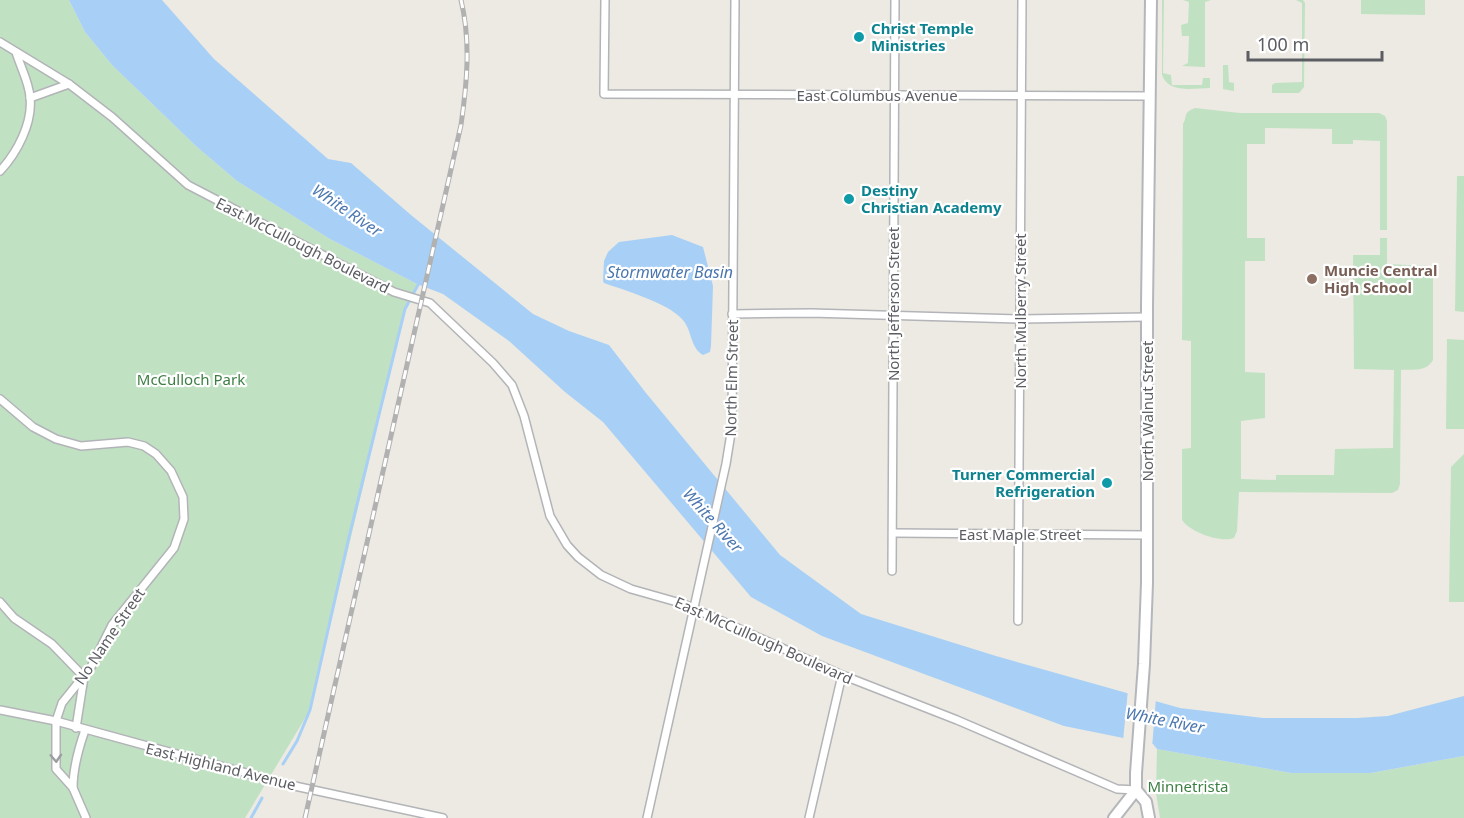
<svg xmlns="http://www.w3.org/2000/svg" width="1464" height="818" font-family="'Noto Sans',sans-serif">
	<style>
		.green { fill: #c1e1c3 }
		.water { fill: #a8d0f6 }
		.pier { fill: #eceae2 }
		.lines { fill: none; stroke-linecap: round; stroke-linejoin: round }
		.stream { stroke: #a8d0f6; stroke-width: 3 }
		.street-casing { stroke: #b3b4b8; stroke-width: 10 }
		.secondary-casing { stroke: #b4b6bb; stroke-width: 14 }
		.street { stroke: #fff; stroke-width: 7 }
		.secondary { stroke: #fff; stroke-width: 10 }
		.rail-casing { stroke: #b1b1b2; stroke-width: 5 }
		.rail { stroke: #fff; stroke-width: 3; stroke-dasharray: 9; stroke-linecap: butt }
		.oneway { stroke: #9d9ea1 }
		.culture-dot { fill: #0f9aa8; stroke: #fff; stroke-width: 2 }
		.education-dot { fill: #8d6e63; stroke: #fff; stroke-width: 2 }
		.labels { text-anchor: middle; dominant-baseline: central; stroke-width: 4.5; stroke-linejoin: round; paint-order: stroke }
		.culture-label { font-size: 15px; font-weight: bold; fill: #0d838f; stroke: #fff; text-anchor: start }
		.street-label { font-size: 15px; fill: #5b5d62; stroke: #fff }
		.education-label { font-size: 15px; font-weight: bold; fill: #785e54; stroke: #fff; text-anchor: start }
		.park-label { font-size: 15px; fill: #3d7f43; stroke: #fff }
		.water-label { font-size: 16px; font-style: italic; fill: #4b77ae; stroke: #fff }
	</style>
	<rect width="100%" height="100%" fill="#eceae2"/>
	<g class="green">
		<path d="M0 0H69L85 32 112 65 197 147 237 181 330 239 417 284 405 309 310 710 245 818H0Z"/>
		<path d="M1162 0H1164L1163 73 1171 75 1172 85H1202L1203 78H1210V88C1193 88 1169 94 1162 75Z"/>
		<path d="M1183 0H1211L1205 2V67L1182 66 1188 63 1189 36H1182L1181 25 1188 23 1189 2Z"/>
		<path d="M1296 0H1303L1305 3 1304 87 1299 93H1272V85L1275 83 1302 82V3Z"/>
		<path d="M1361 0H1425V15L1361 14Z"/>
		<path d="M1223 65H1228L1229 82 1234 83V91L1223 89Z"/>
		<path d="M1195 108 1240 113H1379L1385 116 1387 121V230H1380V141L1353 140V144H1332V129L1265 128V144H1247V238H1265V261H1245V372L1265 373V418L1241 421V479L1276 480V475H1334L1335 449 1393 448 1394 370 1354 369 1353 255H1380V238H1387V264L1428 266 1433 274V360C1426 372 1414 369 1401 370L1400 484 1398 490 1392 493 1239 492 1237 531 1234 538C1220 543 1190 532 1182 520V449L1191 448V341L1182 340 1183 124C1188 116 1182 113 1195 108Z"/>
		<path d="M1457 176H1464V312L1455 311Z"/>
		<path d="M1447 339 1464 340V429H1446Z"/>
		<path d="M1464 454V602H1449L1451 467Z"/>
		<path d="M1157 749 1291 773H1371L1464 756V818H1160L1156 793Z"/>
	</g>
	<g class="water">
		<path d="M69 0H162L214 59 328 159 351 163 411 215 533 314 569 331 609 345 646 393 780 555 861 614 996 656 1180 708 1263 718H1357L1388 716 1464 696V756L1371 773H1291L1157 749 1153 744 1064 726 822 636 751 597 603 422 565 392 509 341 443 294 417 284 330 239 237 181 197 147 112 65 85 32Z"/>
		<path d="M672 235 703 247 713 286 711 346 710 352 703 355C690 348 692 329 682 319 668 303 624 290 604 283L603 281 604 261 608 252 619 242Z"/>
	</g>
	<path class="pier" d="M1128 690 1156 698 1152 748 1123 741Z"/>
	<g class="lines">
		<g class="stream">
			<path d="M283 764 297 741 310 710 349 537 405 309 419 283"/>
			<path d="M251 818 262 798"/>
		</g>
		<defs>
			<g id="street">
				<path d="M605 0 604 94 1150 96"/>
				<path d="M0 42 69 84 112 117 188 185 394 292 430 303 493 363 512 385 524 416 550 516 567 545 578 557 601 575 631 589 684 604 842 675 957 720 1117 789 1136 790"/>
				<path d="M30 98 69 84"/>
				<path d="M0 171C17 153 33 123 30 97 29 82 20 66 16 52"/>
				<path d="M732 314 811 313 1021 319 1147 317"/>
				<path d="M0 399 33 427 56 439 81 446 128 442 144 446 156 454 171 471 183 497 184 519 174 548 112 625 91 667 62 703 56 721V769L73 788 86 818"/>
				<path d="M893 533 1147 535"/>
				<path d="M892 571 895 0"/>
				<path d="M0 602 14 618 52 644 84 677 76 728"/>
				<path d="M1018 621 1022 0"/>
				<path d="M0 710 56 721 290 785 443 818"/>
				<path d="M73 788C73 768 78 750 85 730"/>
				<path d="M647 818 726 464 732 427 735 0"/>
				<path d="M809 818 842 675"/>
			</g>
			<g id="secondary">
				<path d="M1114 818 1136 790"/>
				<path d="M1149 818 1146 802 1136 790V773L1144 664 1147 583V305L1151 0"/>
			</g>
		</defs>
		<use href="#street" class="street-casing"/>
		<use href="#secondary" class="secondary-casing"/>
		<use href="#street" class="street"/>
		<use href="#secondary" class="secondary"/>
		<defs>
			<path id="rail" d="M305 818 461 125C467 83 471 42 461 0"/>
		</defs>
		<use href="#rail" class="rail-casing"/>
		<use href="#rail" class="rail"/>
	</g>
	<defs><path id="oneway-chevron" d="M-2-3.5L2.5 0L-2 3.5" fill="none" stroke-width="1.6" stroke-linecap="round" stroke-linejoin="round" transform="scale(1.5)"/></defs>
	<use class="oneway" href="#oneway-chevron" transform="translate(56 758) rotate(87)"/>
	<g class="culture-dot">
		<circle cx="859" cy="37" r="6"/>
		<circle cx="849" cy="199" r="6"/>
		<circle cx="1107" cy="483" r="6"/>
	</g>
	<circle class="education-dot" cx="1312" cy="279" r="6"/>
	<g class="labels">
		<g class="culture-label">
			<text x="871" y="28">Christ Temple<tspan x="871" dy="17">Ministries</tspan></text>
			<text x="861" y="190">Destiny<tspan x="861" dy="17">Christian Academy</tspan></text>
			<text x="1095" y="474" text-anchor="end">Turner Commercial<tspan x="1095" dy="17">Refrigeration</tspan></text>
		</g>
		<g class="street-label">
			<text x="877" y="95">East Columbus Avenue</text>
			<text transform="translate(303 245) rotate(27)">East McCullough Boulevard</text>
			<text transform="translate(893 304) rotate(-90)">North Jefferson Street</text>
			<text transform="translate(1020 311) rotate(-90)">North Mulberry Street</text>
			<text transform="translate(731 378) rotate(-89)">North Elm Street</text>
			<text transform="translate(1147 411) rotate(-90)">North Walnut Street</text>
			<text x="1020" y="534">East Maple Street</text>
			<text transform="translate(109 636) rotate(-56)">No Name Street</text>
			<text transform="translate(764 640) rotate(24)">East McCullough Boulevard</text>
			<text transform="translate(221 766) rotate(14)">East Highland Avenue</text>
		</g>
		<g class="education-label">
			<text x="1324" y="270">Muncie Central<tspan x="1324" dy="17">High School</tspan></text>
		</g>
		<g class="park-label">
			<text x="191" y="379">McCulloch Park</text>
			<text x="1188" y="786">Minnetrista</text>
		</g>
		<g class="water-label">
			<text transform="translate(347 210) rotate(34)">White River</text>
			<text x="670" y="272">Stormwater Basin</text>
			<text transform="translate(713 520) rotate(48)">White River</text>
			<text transform="translate(1165 720) rotate(11)">White River</text>
		</g>
	</g>
	<path d="M1248 51v9h134v-9" fill="none" stroke="#5b5d62" stroke-width="3"/>
	<text x="1257" y="51" font-size="18" fill="#5b5d62" stroke="#ffffff" stroke-width="4.5" paint-order="stroke">100 m</text>
</svg>
